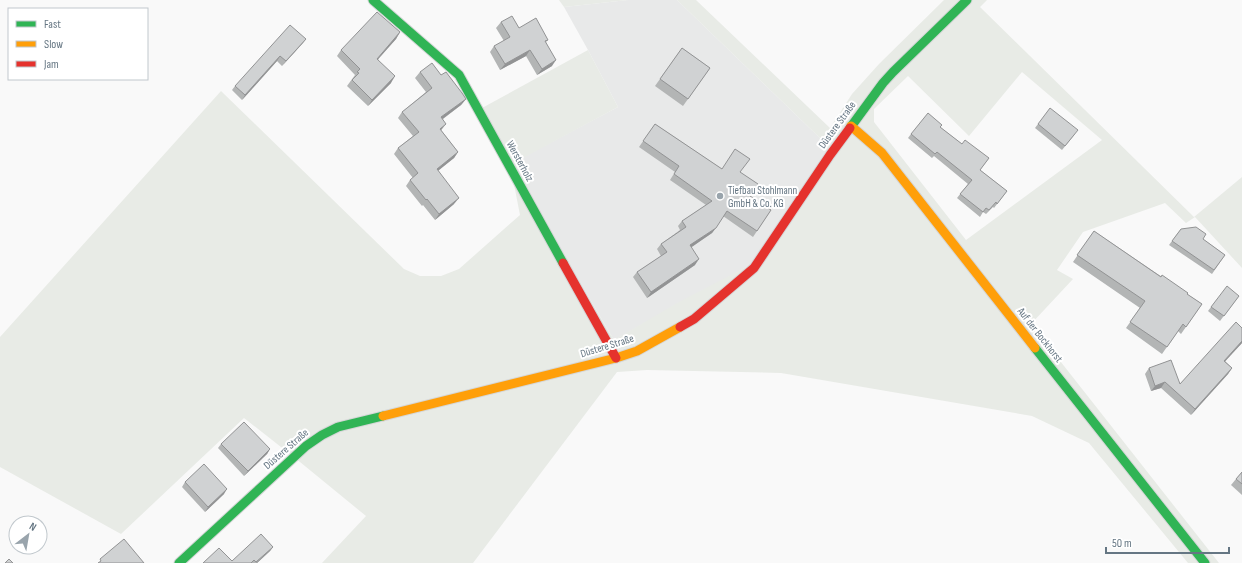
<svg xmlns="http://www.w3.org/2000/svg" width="1242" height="563" font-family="'Sofia Sans Condensed',sans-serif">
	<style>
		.built { fill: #e8e9e9 }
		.green { fill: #e8ebe6; fill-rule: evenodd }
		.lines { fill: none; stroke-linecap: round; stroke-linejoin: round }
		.fast-casing { stroke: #d5d6d7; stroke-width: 11 }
		.slow-casing { stroke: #d5d6d7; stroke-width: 11 }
		.jam-casing { stroke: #d5d6d7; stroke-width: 11 }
		.fast { stroke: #30b455; stroke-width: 9 }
		.slow { stroke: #ff9f0a; stroke-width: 9 }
		.jam { stroke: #e5322d; stroke-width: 9 }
		.wall { fill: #b3b5b5 }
		.shaded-wall { fill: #929394 }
		.building { fill: #d0d2d3; stroke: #929394 }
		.poi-dot { fill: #99a4ac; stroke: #fff; stroke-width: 1.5 }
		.labels { text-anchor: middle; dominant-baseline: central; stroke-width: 4; stroke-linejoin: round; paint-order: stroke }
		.street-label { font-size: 11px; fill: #657683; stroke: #fff }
		.poi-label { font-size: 11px; fill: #657683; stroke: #fff; text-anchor: start }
	</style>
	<rect width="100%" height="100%" fill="#f9f9f9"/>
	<path class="built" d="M628 0H677L823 141 828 152 752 264 614 340 510 164 618 107 588 50 564 7Z"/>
	<g class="green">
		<path d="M559 0H628L564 7Z"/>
		<path d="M677 0H696L830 128 852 94 879 64 944 0H987L980 7 1194 217 1242 177V268L1195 217 1186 223 1165 203 1083 232 1057 270 1073 279 1031 324 1219 563H1188L1089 443 1032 416 781 373 647 370 617 372 473 563H322L366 516 300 462 244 418 121 534 0 467V337L221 91 404 269 420 276H441L459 269 520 215 510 164 482 108 588 50 618 107 510 165 614 340 679 302 752 264 828 152 823 141ZM1022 72 1102 140 966 240 874 122V109L908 76 969 136Z"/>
	</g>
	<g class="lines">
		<defs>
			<g id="fast">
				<path d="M373 0 459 75 563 263"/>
				<path d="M850 128 883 83 893 72 967 0"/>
				<path d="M1035 348 1205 563"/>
				<path d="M179 563 306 446 322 435 338 427 383 416"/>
			</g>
			<g id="slow">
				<path d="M851 126 882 153 1035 348"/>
				<path d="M383 416 616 358 637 351 680 327"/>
			</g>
			<g id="jam">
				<path d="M563 263 616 358"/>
				<path d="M680 327 694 319 754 268 830 155 850 128"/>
			</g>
		</defs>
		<use href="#fast" class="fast-casing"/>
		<use href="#slow" class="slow-casing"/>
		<use href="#jam" class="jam-casing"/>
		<use href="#fast" class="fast"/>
		<use href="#slow" class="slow"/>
		<use href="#jam" class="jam"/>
	</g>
	<g class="wall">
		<path d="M501 22 519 28 548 40 546 42 552 66 537 75 526 56 500 70 490 52 494 46 504 41 496 28Z"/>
		<path d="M400 32 396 39 378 59 391 83 368 106 347 86 355 75 337 56 341 50Z"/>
		<path d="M306 39 302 44 282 66 277 61 242 100 232 90 235 86Z"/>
		<path d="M682 48 710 68 683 106 655 86Z"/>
		<path d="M420 72 441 75 466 99 461 105 443 119 442 129 441 130 458 152 454 158 438 170 454 204 435 220 423 205 422 206 406 186 410 180 413 178 394 154 398 148 413 136 398 118 402 112 426 92 415 78Z"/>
		<path d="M655 124 722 169 740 172 750 196 771 210 753 237 723 216 712 233 691 247 695 265 647 298 633 277 637 272 661 256 657 249 661 244 680 230 678 226 682 221 706 205 670 180 675 172 639 147Z"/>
		<path d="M1038 124 1075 134 1062 150 1035 128Z"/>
		<path d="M940 127 962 144 989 158 980 170 1007 191 994 208 993 207 986 214 983 212 980 217 957 198 968 184 934 156 932 158 908 138 911 134Z"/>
		<path d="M1181 229 1203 239 1225 255 1212 274 1169 245Z"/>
		<path d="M1094 231 1202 304 1181 334 1178 331 1162 354 1126 328 1140 308 1073 262Z"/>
		<path d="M1239 296 1220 321 1208 311 1211 307Z"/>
		<path d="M1242 328V343L1225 361 1232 368 1228 374 1191 415 1161 388 1151 391 1145 374 1149 368 1180 384Z"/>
		<path d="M221 444 270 449 267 454 244 476 218 448Z"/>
		<path d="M1242 472V495L1231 485 1236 479Z"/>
		<path d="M185 482 224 494 205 512 182 487Z"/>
		<path d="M273 547 270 551 257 563H203L232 561Z"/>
	</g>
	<g class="shaded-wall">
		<path d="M400 32 396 39 373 65 377 59Z"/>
		<path d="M306 39 302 44 282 66 286 61Z"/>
		<path d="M530 50 526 56 500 70 505 64Z"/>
		<path d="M280 56 277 61 242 100 245 95Z"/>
		<path d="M556 60 552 66 537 75 542 69Z"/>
		<path d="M395 76 391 83 368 106 372 100Z"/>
		<path d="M466 99 461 105 437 123 441 117Z"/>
		<path d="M446 124 442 129 436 135 440 129Z"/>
		<path d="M458 152 454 158 433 175 437 169Z"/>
		<path d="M459 198 454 204 435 220 439 214Z"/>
		<path d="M716 228 712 233 686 251 690 245Z"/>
		<path d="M699 259 695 265 647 298 651 292Z"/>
		<path d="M1242 341V343L1220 367 1224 361Z"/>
		<path d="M1232 368 1228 374 1191 415 1195 409Z"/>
		<path d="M1165 382 1161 388 1151 391 1155 386Z"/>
		<path d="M270 449 267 454 244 476 248 471Z"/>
		<path d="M227 489 224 494 205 512 208 507Z"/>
		<path d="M273 547 270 551 257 563H256Z"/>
	</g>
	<g class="building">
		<path d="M377 12 400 32 377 59 395 76 372 100 352 80 359 73 357 72 360 69 341 50Z"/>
		<path d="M512 16 519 28 536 18 548 40 545 41 556 60 542 69 530 50 505 64 494 46 510 37 501 22Z"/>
		<path d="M290 25 306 39 286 61 280 56 245 95 235 86Z"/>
		<path d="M682 48 710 68 688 99 660 79Z"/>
		<path d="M432 63 441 75 446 72 462 93 466 99 441 117 446 124 440 129 458 152 437 169 459 198 439 214 427 199 426 200 410 180 418 173 398 148 419 132 402 112 432 88 420 72Z"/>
		<path d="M1050 108 1078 130 1065 146 1038 124Z"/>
		<path d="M928 113 942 125 940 127 962 144 965 140 989 158 980 170 1007 191 997 204 996 202 989 210 986 208 983 212 960 194 972 180 937 152 935 154 911 134Z"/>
		<path d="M655 124 722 169 735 149 750 159 740 172 758 184 750 196 771 210 757 231 727 211 716 228 690 245 699 259 651 292 637 272 667 252 661 244 686 227 682 221 712 201 674 174 679 166 643 141Z"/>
		<path d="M1196 227 1206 234 1203 239 1225 255 1214 270 1172 241 1181 229Z"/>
		<path d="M1094 231 1161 277 1162 275 1188 293 1187 294 1202 304 1186 327 1183 324 1167 347 1130 322 1145 301 1077 255Z"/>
		<path d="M1227 286 1239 296 1224 316 1211 307Z"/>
		<path d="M1236 322 1242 328V341L1224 361 1232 368 1195 409 1165 382 1155 386 1149 368 1171 360 1180 384Z"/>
		<path d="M244 422 270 449 248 471 221 444Z"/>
		<path d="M204 464 227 489 208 507 185 482Z"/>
		<path d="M1242 472V484L1236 479Z"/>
		<path d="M261 534 273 547 256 562 254 560 251 563H203L219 548 232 561Z"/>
		<path d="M124 539 144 563H98L101 561 100 559Z"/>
		<path d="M9 559 13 563H5Z"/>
	</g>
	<circle class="poi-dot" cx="720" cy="196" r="4"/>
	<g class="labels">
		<g class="street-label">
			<text transform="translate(837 125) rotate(-54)">Düstere Straße</text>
			<text transform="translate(520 161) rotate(61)">Wersterholz</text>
			<text transform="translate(1040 335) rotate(52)">Auf der Bockhorst</text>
			<text transform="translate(607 346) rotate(-17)">Düstere Straße</text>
			<text transform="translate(286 449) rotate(-41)">Düstere Straße</text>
		</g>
		<g class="poi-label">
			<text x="728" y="190">Tiefbau Stohlmann<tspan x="728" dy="13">GmbH &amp; Co. KG</tspan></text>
		</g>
	</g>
	<rect x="8" y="8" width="140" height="72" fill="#ffffff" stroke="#c1c8cd"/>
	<rect x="16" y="21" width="20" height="6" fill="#30b455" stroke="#c1c8cd"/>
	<text x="44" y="28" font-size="12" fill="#657683">Fast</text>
	<rect x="16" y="41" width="20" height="6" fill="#ff9f0a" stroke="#c1c8cd"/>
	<text x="44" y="48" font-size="12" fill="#657683">Slow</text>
	<rect x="16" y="61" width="20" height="6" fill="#e5322d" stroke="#c1c8cd"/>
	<text x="44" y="68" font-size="12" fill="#657683">Jam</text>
	<g transform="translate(28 535) rotate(31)"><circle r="19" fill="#ffffff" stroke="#c1c8cd"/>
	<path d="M0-3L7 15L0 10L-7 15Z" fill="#99a4ac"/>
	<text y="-6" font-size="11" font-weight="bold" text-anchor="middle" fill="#657683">N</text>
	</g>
	<path d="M1106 547v6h123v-6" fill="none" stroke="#657683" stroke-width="2"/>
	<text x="1112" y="547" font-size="12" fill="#657683" stroke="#ffffff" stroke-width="3" paint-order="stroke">50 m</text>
</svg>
